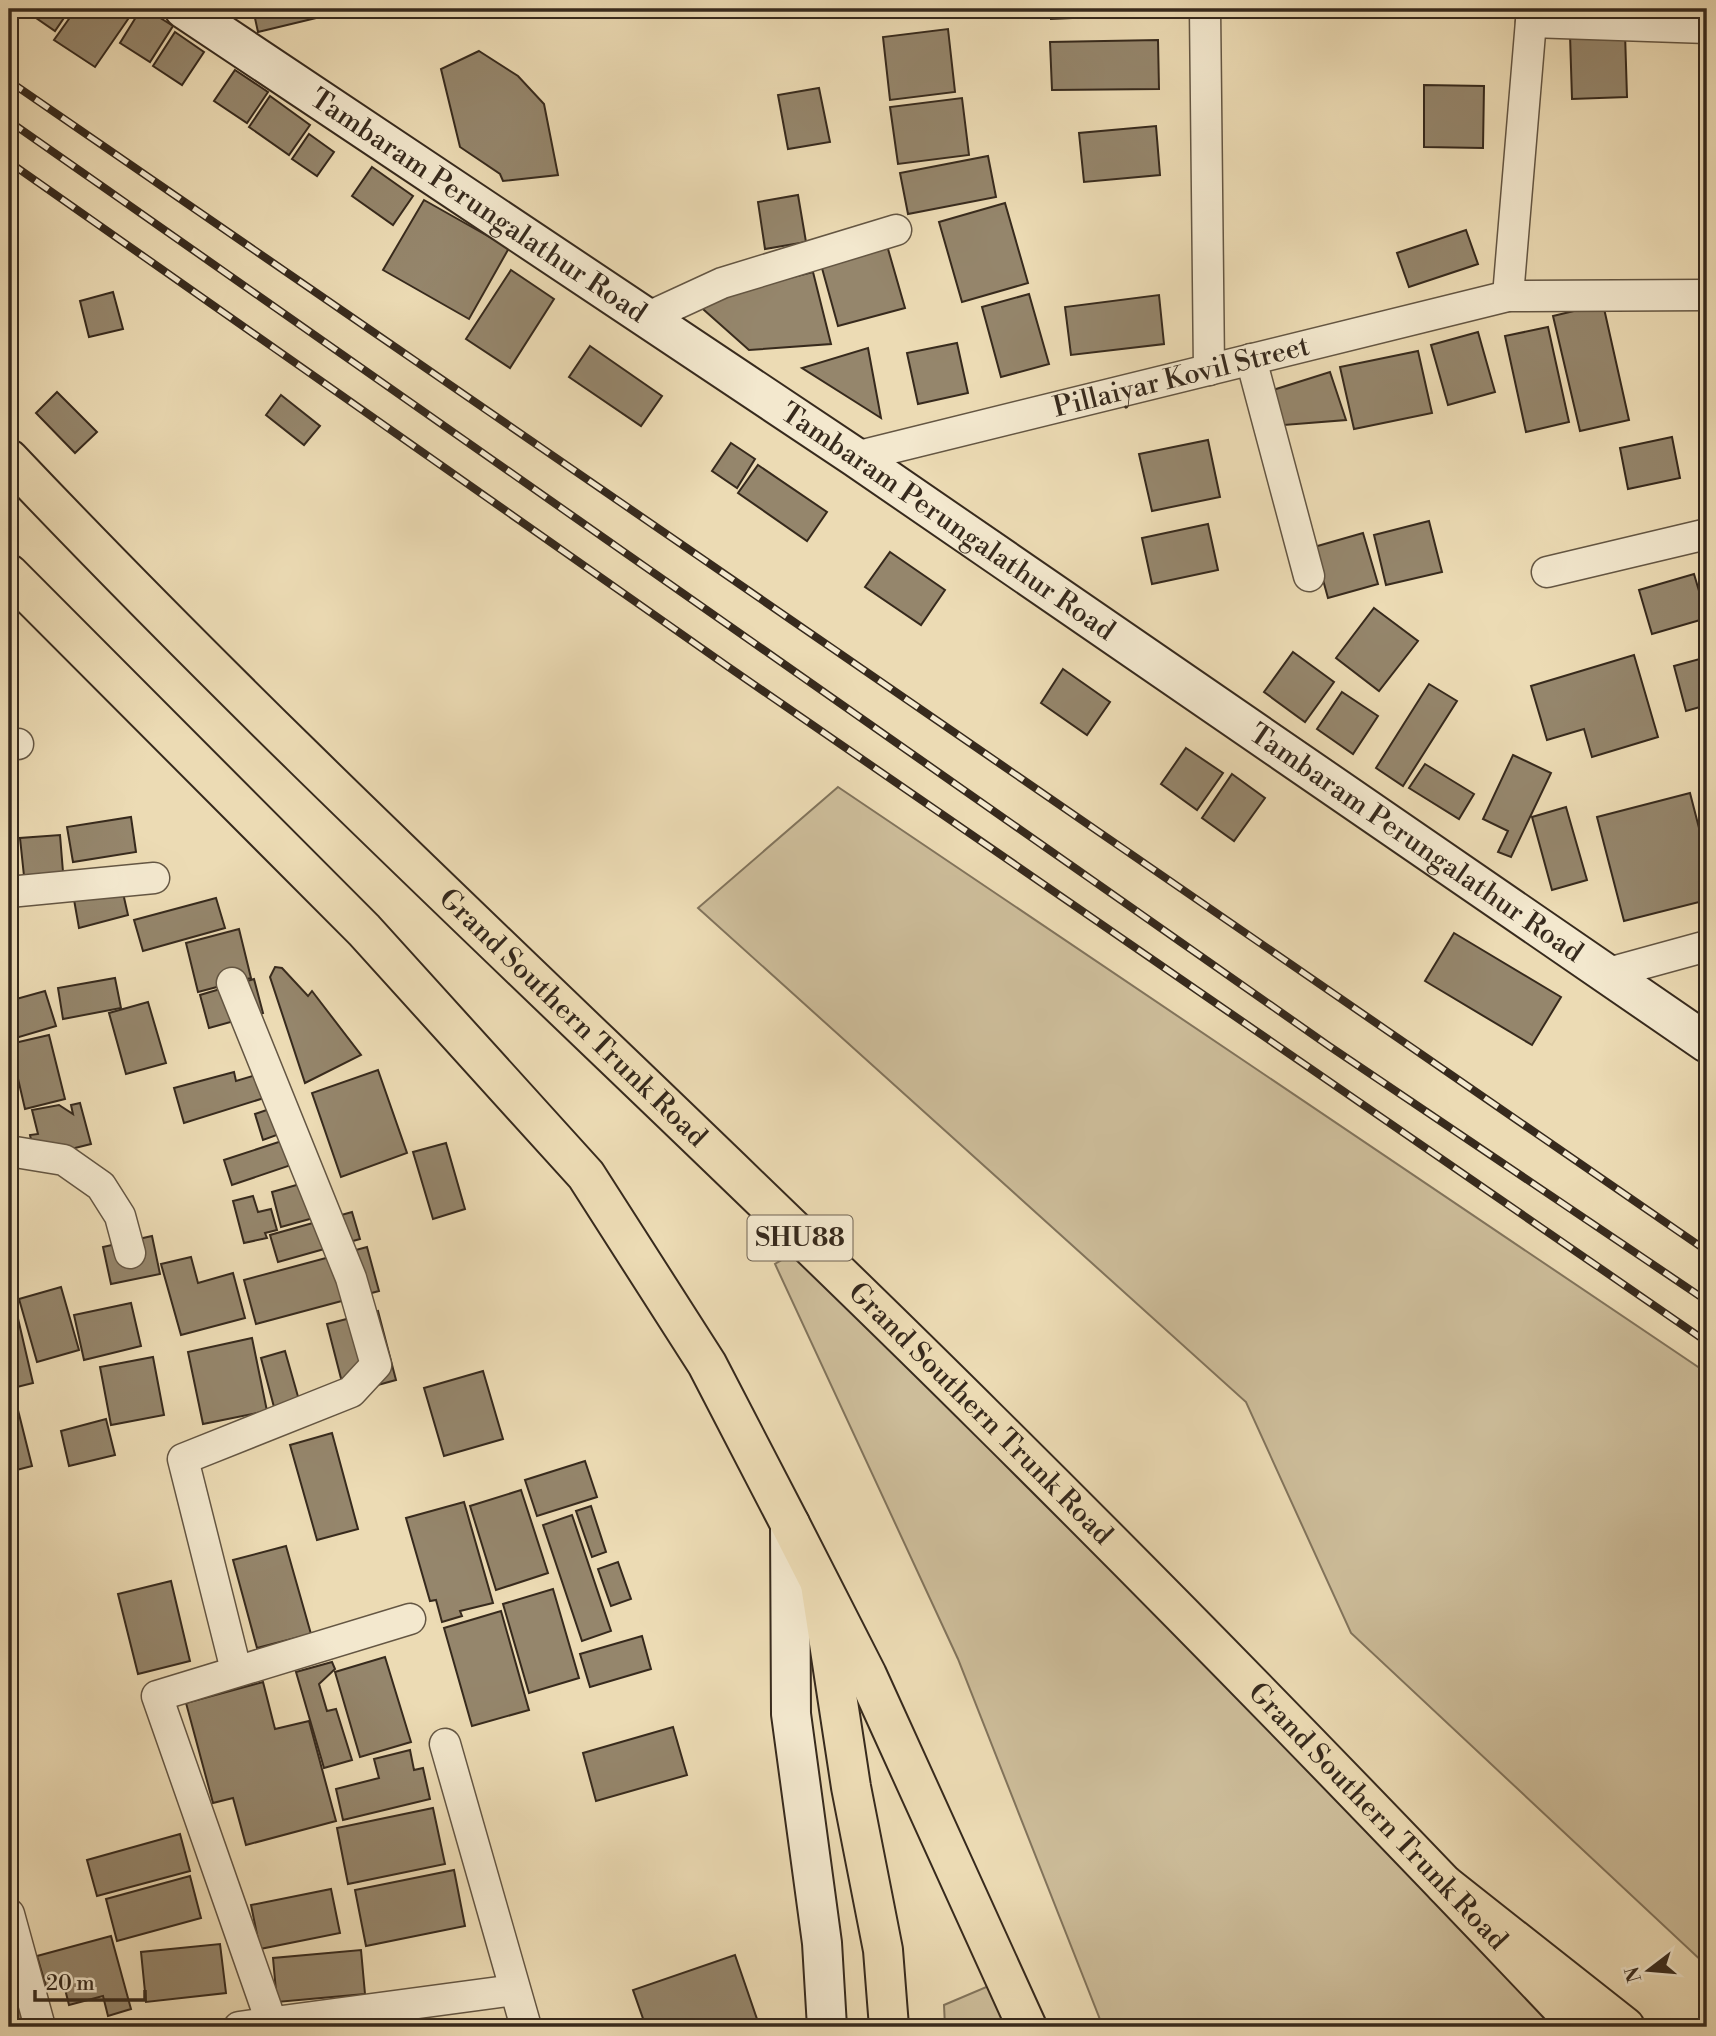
<svg xmlns="http://www.w3.org/2000/svg" width="1716" height="2036" font-family="'Libre Bodoni',serif">
	<style>
		.green { fill: #cdbd9a; stroke: #82745c; stroke-width: 2 }
		.building { fill: #95866c; stroke: #372a1d; stroke-width: 2 }
		.lines { fill: none; stroke-linecap: round; stroke-linejoin: round }
		.street-casing { stroke: #645643; stroke-width: 33 }
		.secondary-casing { stroke: #372a1d; stroke-width: 42 }
		.primary-casing { stroke: #372a1d; stroke-width: 42 }
		.highway-casing { stroke: #372a1d; stroke-width: 42 }
		.street { stroke: #f3e8ce; stroke-width: 30 }
		.secondary { stroke: #f3e8ce; stroke-width: 38 }
		.primary { stroke: #ecdbb4; stroke-width: 38 }
		.highway { stroke: #ecdbb4; stroke-width: 38 }
		.rail-casing { stroke: #372a1d; stroke-width: 8 }
		.rail { stroke: #f3e8ce; stroke-width: 5; stroke-dasharray: 16; stroke-linecap: butt }
		.labels { text-anchor: middle; dominant-baseline: central; stroke-width: 6; stroke-linejoin: round; paint-order: stroke }
		.shield { fill: #f3e8ce; stroke: #6f6352; stroke-width: 2 }
		.shield-label { font-size: 26px; font-weight: bold; fill: #372a1d }
		.street-label { font-size: 28px; fill: #372a1d; stroke: #f3e8ce }
	</style>
	<rect width="100%" height="100%" fill="#ecdbb4"/>
	<filter id="stains"><feTurbulence type="fractalNoise" baseFrequency=".00286" numOctaves="4"/><feColorMatrix values="0 0 0 0 .2 0 0 0 0 .09 0 0 0 0 .02 0 0 0 .5 -.17"/></filter>
	<radialGradient id="worn" r=".72"><stop offset=".6" stop-color="#630" stop-opacity="0"/><stop offset="1" stop-color="#630" stop-opacity=".3"/></radialGradient>
	<g class="green">
		<path d="M838 787 1707 1373V1966L1351 1633 1246 1402 698 908Z"/>
		<path d="M797 1251 1567 2027H1103L958 1659 775 1264Z"/>
		<path d="M998 1982 1017 2027H945L944 2005Z"/>
	</g>
	<g class="building">
		<path d="M23 9H70L55 31Z"/>
		<path d="M76 9H135L95 67 54 40Z"/>
		<path d="M141 9H146L173 26 150 62 120 43Z"/>
		<path d="M253 9H336L337 13 258 32Z"/>
		<path d="M1051 9H1162V14L1051 19Z"/>
		<path d="M1423 9H1504L1424 15Z"/>
		<path d="M948 29 955 92 890 100 883 37Z"/>
		<path d="M175 32 204 52 182 85 153 66Z"/>
		<path d="M1625 33 1627 97 1572 99 1570 35Z"/>
		<path d="M1158 40 1159 89 1052 90 1050 42Z"/>
		<path d="M479 51 518 76 544 104 558 175 503 181 500 174 460 147 441 69Z"/>
		<path d="M235 70 268 92 247 123 214 101Z"/>
		<path d="M1424 85 1484 86 1483 148 1424 147Z"/>
		<path d="M819 88 830 142 788 149 778 95Z"/>
		<path d="M270 96 310 125 289 155 249 127Z"/>
		<path d="M962 98 969 155 898 164 890 107Z"/>
		<path d="M1156 126 1160 175 1084 182 1079 133Z"/>
		<path d="M309 134 334 152 317 176 292 159Z"/>
		<path d="M988 156 996 197 908 214 900 173Z"/>
		<path d="M372 167 413 196 393 225 352 196Z"/>
		<path d="M798 195 806 242 765 249 758 202Z"/>
		<path d="M424 200 509 248 469 319 383 270Z"/>
		<path d="M1005 203 1028 283 962 302 939 222Z"/>
		<path d="M1466 230 1478 264 1409 287 1397 253Z"/>
		<path d="M886 242 905 308 838 326 820 261Z"/>
		<path d="M511 270 554 299 510 368 466 339Z"/>
		<path d="M813 272 831 344 749 350 695 302Z"/>
		<path d="M113 292 123 329 89 337 80 301Z"/>
		<path d="M1029 294 1049 364 1001 377 982 307Z"/>
		<path d="M1159 295 1164 344 1071 355 1065 307Z"/>
		<path d="M1603 304 1629 420 1580 431 1553 316Z"/>
		<path d="M1548 327 1569 422 1526 432 1505 336Z"/>
		<path d="M1478 332 1495 392 1448 405 1431 345Z"/>
		<path d="M957 343 968 393 918 404 907 353Z"/>
		<path d="M590 346 662 396 641 426 569 377Z"/>
		<path d="M868 348 881 418 802 368Z"/>
		<path d="M1418 351 1432 413 1354 429 1340 367Z"/>
		<path d="M1330 372 1346 420 1284 425 1273 390Z"/>
		<path d="M57 392 97 432 75 453 36 413Z"/>
		<path d="M281 395 320 426 304 445 266 415Z"/>
		<path d="M1672 437 1680 478 1628 489 1620 448Z"/>
		<path d="M1208 440 1220 497 1152 511 1139 454Z"/>
		<path d="M731 443 755 459 737 488 712 471Z"/>
		<path d="M758 465 827 512 807 541 738 493Z"/>
		<path d="M1429 521 1442 572 1386 585 1374 535Z"/>
		<path d="M1208 524 1218 570 1152 584 1142 538Z"/>
		<path d="M1363 533 1378 584 1328 598 1314 547Z"/>
		<path d="M890 552 945 590 921 625 865 587Z"/>
		<path d="M1694 574 1707 618 1652 634 1639 590Z"/>
		<path d="M1374 608 1418 641 1379 691 1336 658Z"/>
		<path d="M1293 652 1334 682 1305 722 1264 692Z"/>
		<path d="M1634 655 1658 737 1592 757 1584 729 1547 740 1531 686Z"/>
		<path d="M1707 657V705L1686 711 1674 666Z"/>
		<path d="M1063 669 1110 702 1087 735 1041 703Z"/>
		<path d="M1429 684 1457 701 1403 786 1376 768Z"/>
		<path d="M1342 692 1378 716 1353 754 1317 729Z"/>
		<path d="M1186 748 1223 773 1197 810 1161 784Z"/>
		<path d="M1513 755 1551 773 1511 857 1498 852 1508 831 1483 819Z"/>
		<path d="M1425 764 1474 794 1459 819 1409 788Z"/>
		<path d="M1232 774 1265 798 1234 841 1202 818Z"/>
		<path d="M1690 793 1707 859V900L1624 921 1597 817Z"/>
		<path d="M1566 807 1587 880 1552 890 1532 817Z"/>
		<path d="M131 817 136 852 73 862 67 827Z"/>
		<path d="M60 835 63 872 24 876 20 838Z"/>
		<path d="M123 893 128 915 79 928 73 894Z"/>
		<path d="M216 898 225 928 143 951 134 920Z"/>
		<path d="M239 929 251 978 198 992 186 943Z"/>
		<path d="M1454 933 1561 997 1532 1045 1425 981Z"/>
		<path d="M275 967 282 968 308 996 312 991 361 1055 305 1083 270 977Z"/>
		<path d="M115 978 121 1008 63 1019 58 988Z"/>
		<path d="M254 979 263 1013 209 1028 200 995Z"/>
		<path d="M45 991 56 1026 9 1040V1001Z"/>
		<path d="M148 1002 166 1063 126 1074 109 1013Z"/>
		<path d="M49 1035 65 1099 25 1109 10 1044Z"/>
		<path d="M273 1070 280 1093 184 1123 174 1088 234 1072 236 1081Z"/>
		<path d="M378 1070 407 1153 341 1177 312 1093Z"/>
		<path d="M80 1103 91 1144 35 1158 30 1135 38 1134 32 1110 59 1105 73 1114 71 1105Z"/>
		<path d="M287 1103 296 1128 263 1140 255 1114Z"/>
		<path d="M294 1137 303 1161 232 1185 224 1160Z"/>
		<path d="M446 1143 465 1209 433 1219 413 1152Z"/>
		<path d="M307 1182 317 1217 281 1227 272 1192Z"/>
		<path d="M253 1196 258 1212 271 1209 277 1230 265 1233 267 1238 244 1243 233 1201Z"/>
		<path d="M352 1212 360 1239 278 1262 270 1235Z"/>
		<path d="M152 1236 160 1274 111 1284 103 1247Z"/>
		<path d="M367 1247 379 1291 256 1324 244 1280Z"/>
		<path d="M191 1257 198 1283 233 1273 245 1318 181 1335 161 1264Z"/>
		<path d="M61 1287 79 1350 37 1362 19 1299Z"/>
		<path d="M13 1297 33 1383 9 1389V1298Z"/>
		<path d="M131 1303 141 1346 84 1360 74 1315Z"/>
		<path d="M378 1311 396 1380 345 1394 327 1324Z"/>
		<path d="M252 1338 267 1411 203 1424 188 1352Z"/>
		<path d="M285 1351 299 1400 274 1407 261 1358Z"/>
		<path d="M153 1357 164 1415 111 1425 100 1367Z"/>
		<path d="M483 1371 503 1439 444 1456 424 1388Z"/>
		<path d="M18 1410 32 1466 9 1472V1412Z"/>
		<path d="M106 1419 115 1455 69 1466 61 1431Z"/>
		<path d="M332 1433 358 1529 317 1540 290 1445Z"/>
		<path d="M585 1461 597 1497 537 1516 525 1480Z"/>
		<path d="M521 1490 548 1573 496 1590 470 1506Z"/>
		<path d="M464 1502 493 1603 460 1611 462 1616 442 1622 436 1600 430 1601 406 1518Z"/>
		<path d="M591 1506 606 1552 592 1557 576 1511Z"/>
		<path d="M572 1515 611 1631 582 1641 543 1525Z"/>
		<path d="M286 1546 311 1634 257 1648 233 1560Z"/>
		<path d="M618 1562 631 1599 611 1606 598 1569Z"/>
		<path d="M171 1581 190 1661 138 1674 118 1594Z"/>
		<path d="M553 1589 579 1678 529 1693 503 1604Z"/>
		<path d="M501 1611 529 1710 472 1726 444 1628Z"/>
		<path d="M642 1636 651 1669 590 1687 580 1654Z"/>
		<path d="M385 1657 411 1742 360 1757 335 1672Z"/>
		<path d="M332 1662 335 1669 319 1684 327 1711 336 1709 352 1760 324 1768 296 1672Z"/>
		<path d="M263 1682 275 1729 309 1721 336 1821 246 1845 233 1798 213 1803 186 1703Z"/>
		<path d="M673 1727 687 1775 596 1801 583 1753Z"/>
		<path d="M410 1750 414 1770 423 1768 430 1799 343 1820 336 1789 379 1778 374 1759Z"/>
		<path d="M433 1808 445 1864 348 1884 337 1828Z"/>
		<path d="M180 1834 190 1871 97 1896 87 1860Z"/>
		<path d="M454 1870 465 1926 366 1946 355 1890Z"/>
		<path d="M190 1876 201 1918 117 1941 106 1899Z"/>
		<path d="M331 1889 340 1933 260 1949 251 1905Z"/>
		<path d="M111 1936 131 2009 108 2016 103 1996 69 2005 64 1985 47 1990 37 1956Z"/>
		<path d="M220 1944 226 1993 146 2002 141 1952Z"/>
		<path d="M361 1950 365 1994 277 2002 273 1958Z"/>
		<path d="M735 1955 758 2022 744 2027H646L633 1990Z"/>
		<path d="M9 1963 27 2027H9Z"/>
	</g>
	<g class="lines">
		<defs>
			<g id="street">
				<path d="M1205 9 1209 370"/>
				<path d="M1531 22 1707 28"/>
				<path d="M1508 296 1532 9"/>
				<path d="M646 318 722 283 896 230"/>
				<path d="M1251 359 1309 576"/>
				<path id="s1" d="M855 457 1508 296 1707 295"/>
				<path d="M1547 572 1707 534"/>
				<path d="M9 744H18"/>
				<path d="M9 892 154 878"/>
				<path d="M1605 974 1707 946"/>
				<path d="M232 983 351 1278 376 1365 351 1392 183 1459 236 1670"/>
				<path d="M9 1151 64 1160 101 1186 120 1216 130 1253"/>
				<path d="M445 1744 526 2027"/>
				<path d="M9 1914 40 2027"/>
				<path d="M239 2027 514 1990"/>
				<path d="M273 2027 157 1696 410 1619"/>
			</g>
			<g id="secondary">
				<path id="s2" d="M184 9 855 457 1707 1043"/>
				<path d="M790 1524 791 1714 822 1943 827 2027"/>
			</g>
			<g id="primary">
				<path id="s3" d="M9 459C324 791 664 1097 988 1420 1189 1619 1386 1822 1580 2027"/>
				<path d="M9 574 364 930 586 1175 707 1364 790 1524 867 1675 1027 2027"/>
			</g>
			<g id="highway">
				<path d="M820 1584 851 1787 883 1950 889 2027"/>
				<path d="M1445 1885 1625 2027"/>
			</g>
		</defs>
		<use href="#street" class="street-casing"/>
		<use href="#secondary" class="secondary-casing"/>
		<use href="#primary" class="primary-casing"/>
		<use href="#highway" class="highway-casing"/>
		<use href="#street" class="street"/>
		<use href="#secondary" class="secondary"/>
		<use href="#primary" class="primary"/>
		<use href="#highway" class="highway"/>
		<defs>
			<g id="rail">
				<path d="M9 81 1707 1251"/>
				<path d="M9 121 1329 1046 1707 1301"/>
				<path d="M9 162 727 666 1707 1342"/>
			</g>
		</defs>
		<use href="#rail" class="rail-casing"/>
		<use href="#rail" class="rail"/>
	</g>
	<g class="labels">
		<rect class="shield" x="747.5" y="1215.5" width="105" height="45" rx="5"/>
		<g class="shield-label">
			<text x="800" y="1238">SHU88</text>
		</g>
		<g class="street-label">
			<text stroke="none"><textPath href="#s2" startOffset="354">Tambaram Perungalathur Road</textPath></text>
			<text stroke="none"><textPath href="#s1" startOffset="336">Pillaiyar Kovil Street</textPath></text>
			<text stroke="none"><textPath href="#s2" startOffset="920">Tambaram Perungalathur Road</textPath></text>
			<text stroke="none"><textPath href="#s2" startOffset="1488">Tambaram Perungalathur Road</textPath></text>
			<text stroke="none"><textPath href="#s3" startOffset="794">Grand Southern Trunk Road</textPath></text>
			<text stroke="none"><textPath href="#s3" startOffset="1362">Grand Southern Trunk Road</textPath></text>
			<text stroke="none"><textPath href="#s3" startOffset="1928">Grand Southern Trunk Road</textPath></text>
		</g>
	</g>
	<rect width="1716" height="2036" fill="none" stroke="#ecdbb4" stroke-width="35"/>
	<rect x="10" y="10" width="1695" height="2015" fill="none" stroke="#372a1d" stroke-width="3.5"/>
	<rect x="18" y="18" width="1681" height="2001" fill="none" stroke="#372a1d" stroke-width="2"/>
	<g transform="translate(1649 1970) rotate(254)" stroke="#f3e8ce" stroke-width="5" paint-order="stroke">
	<path d="M0-5L12 26L0 18L-12 26Z" fill="#372a1d"/>
	<text y="-10" font-size="19" font-weight="bold" text-anchor="middle" fill="#372a1d">N</text>
	</g>
	<path d="M35 1990v10h110v-10" fill="none" stroke="#372a1d" stroke-width="3.5"/>
	<text x="46" y="1990" font-size="21" fill="#372a1d" stroke="#f3e8ce" stroke-width="5" paint-order="stroke">20 m</text>
	<rect width="100%" height="100%" filter="url(#stains)"/>
	<rect width="100%" height="100%" fill="url(#worn)"/>
</svg>
